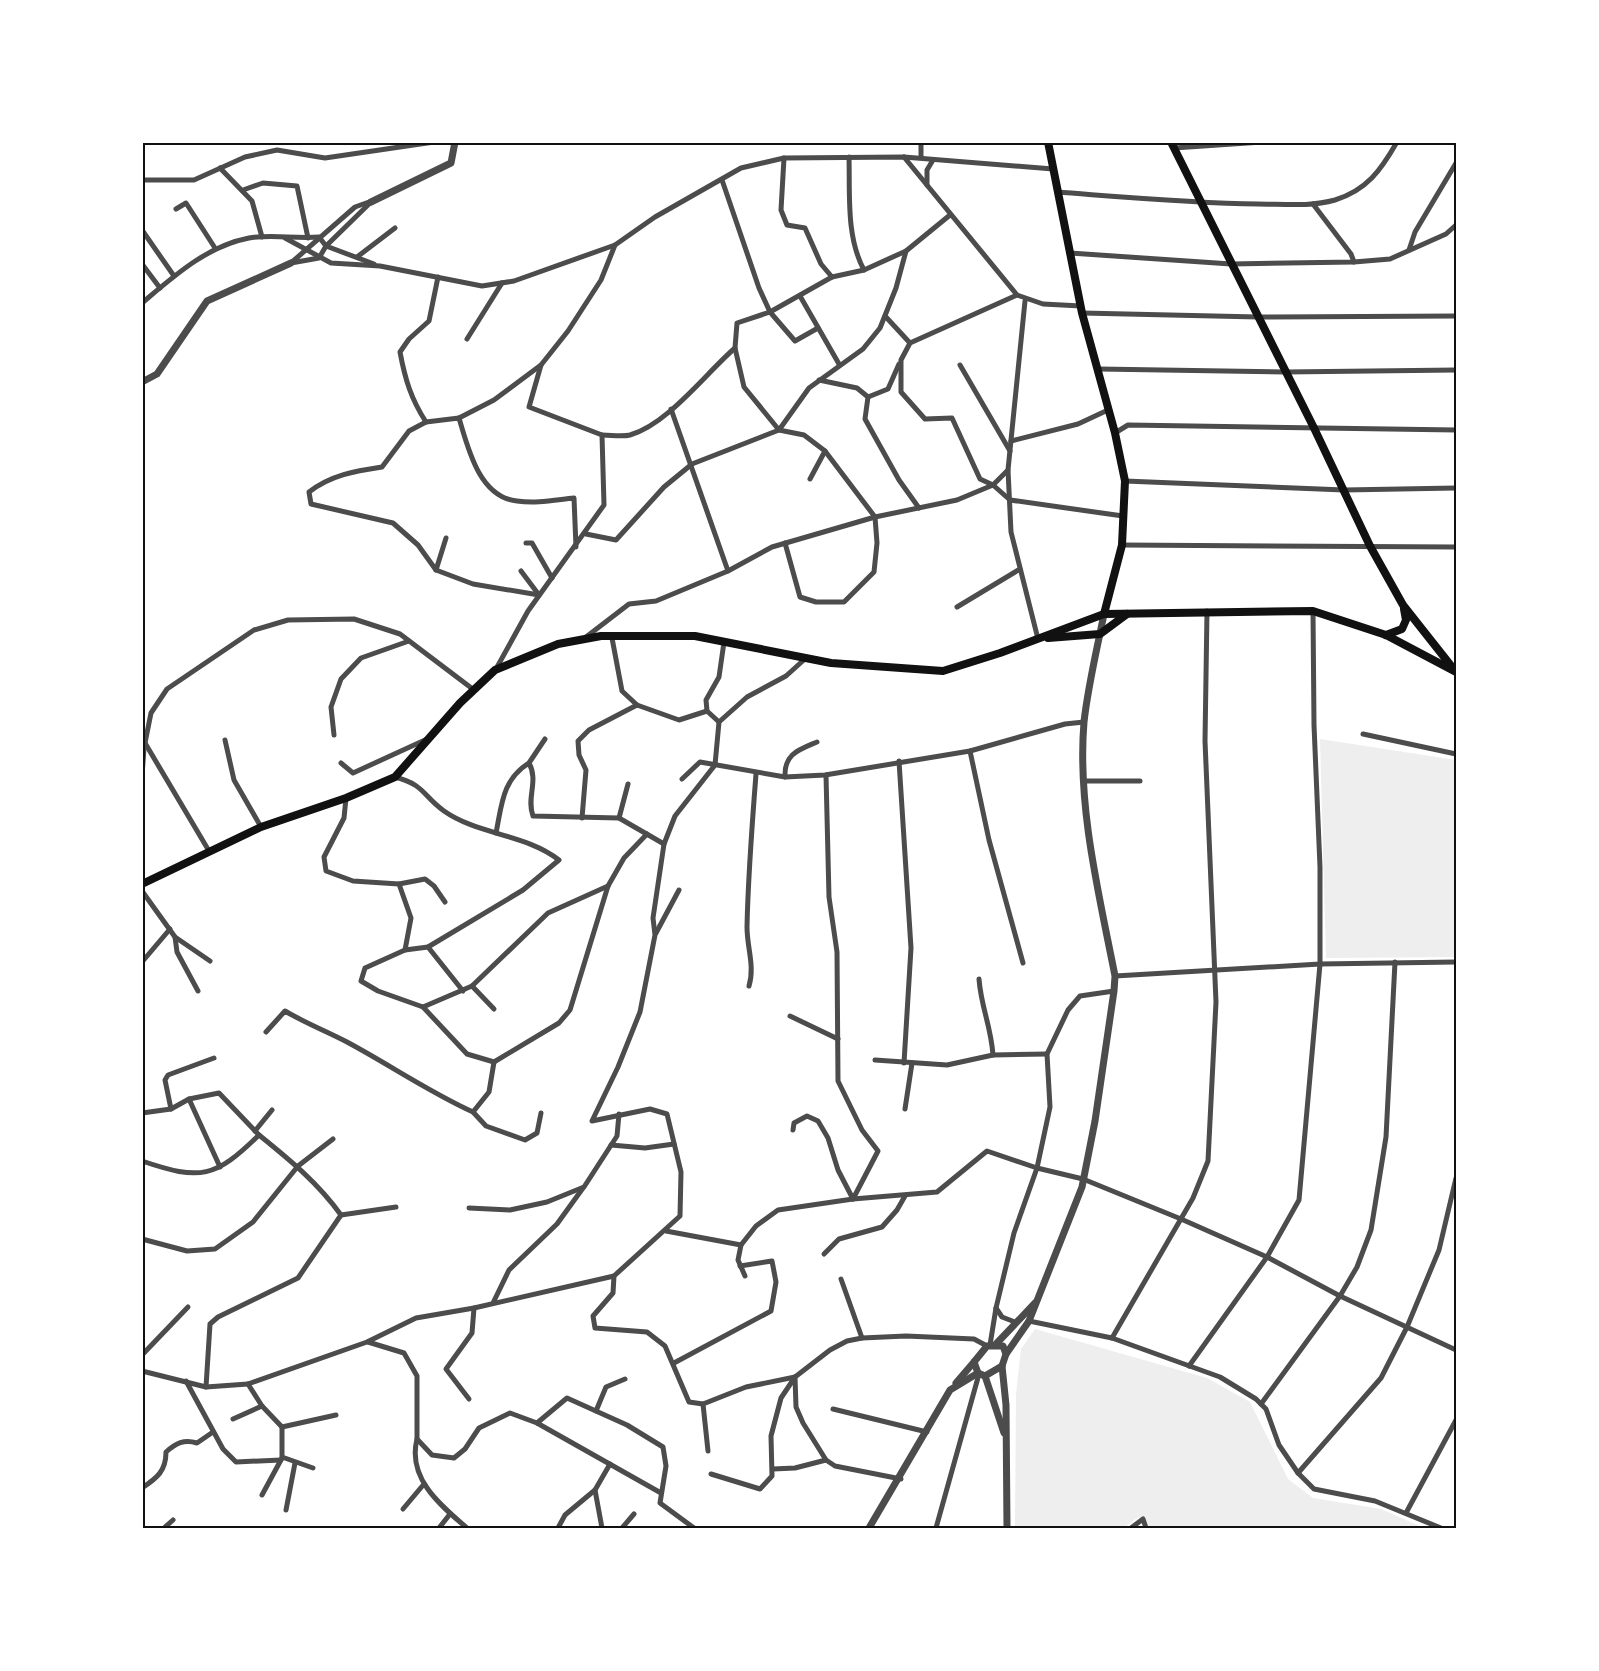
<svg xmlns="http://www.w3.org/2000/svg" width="1599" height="1671" font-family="Inter,sans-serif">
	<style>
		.green { fill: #eee }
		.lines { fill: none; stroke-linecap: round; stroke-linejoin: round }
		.minor { stroke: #4c4c4c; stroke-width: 5 }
		.tertiary { stroke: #4c4c4c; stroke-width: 7 }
		.primary { stroke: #111; stroke-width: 8 }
		.neatline { fill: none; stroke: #111; stroke-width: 2 }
	</style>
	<rect width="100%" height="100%" fill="#fff"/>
	<g class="green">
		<path d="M1320 739 1456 760V957L1326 958Z"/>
		<path d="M1035 1329 1207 1378 1250 1402 1288 1479 1313 1498 1381 1509 1424 1528H1149L1138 1517 1124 1528H1015L1016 1394 1021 1349Z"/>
	</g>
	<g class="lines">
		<g class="minor">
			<path d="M1174 148 1262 142"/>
			<path d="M849 157C850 194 846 237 864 270"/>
			<path d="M904 157 1017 295 1043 304 1081 306"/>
			<path d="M921 157V142"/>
			<path d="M784 158 781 210 787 225 805 228 821 264 832 277"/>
			<path d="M220 168 252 201 262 237"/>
			<path d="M142 180H194L245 157 277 150 325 158 434 142"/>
			<path d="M722 180 759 288 770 312 795 341 818 328"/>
			<path d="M927 185V170L933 160"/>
			<path d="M243 190 263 183 297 186 308 238"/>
			<path d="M1057 192C1124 197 1190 203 1258 204 1283 204 1310 207 1335 200 1367 190 1381 170 1397 142"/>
			<path d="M1313 204 1351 254 1354 262"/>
			<path d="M176 209 186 203 215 248"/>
			<path d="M142 230 174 276"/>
			<path d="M285 238 331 263 380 266 482 286 514 281 615 245 655 217 741 168 784 158 904 157 1053 169"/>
			<path d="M1409 250 1415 232 1456 163"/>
			<path d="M1070 253 1231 264 1354 262 1390 259 1446 234 1456 225"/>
			<path d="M357 257 395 228"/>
			<path d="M292 262 355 207 369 202"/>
			<path d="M291 263 319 258 326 246 371 202"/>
			<path d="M142 264 160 288"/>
			<path d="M438 277 429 321 409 339 400 352C405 379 411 399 426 422L459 418C468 448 479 497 517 501 536 504 555 500 574 498L576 547"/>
			<path d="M1017 295 910 343 901 360V392L925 419 952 418 980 479 993 485 1010 500 1123 516"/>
			<path d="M800 296 839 364"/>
			<path d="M142 303C174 276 207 246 249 238 271 234 295 239 319 237L326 246 374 264"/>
			<path d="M1082 313 1258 317 1456 316"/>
			<path d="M885 316 910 343"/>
			<path d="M467 339 502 283"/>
			<path d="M735 348 744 387 779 430 804 435 825 451 875 517 877 543 874 572 844 602H816L800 597 785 543"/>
			<path d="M960 365 1010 451"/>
			<path d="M1099 369 1285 372 1456 370"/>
			<path d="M819 380 857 388 868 397 865 419 899 480 919 508"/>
			<path d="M868 397 888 389 899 364"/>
			<path d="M671 409 728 571"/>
			<path d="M459 418 494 400 541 365"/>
			<path d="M426 422 409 431 382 467C355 471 331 475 309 492L311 504 393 523 418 545 436 570 473 584 539 595"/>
			<path d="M1115 433 1128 425 1456 430"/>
			<path d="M602 435C611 435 622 437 630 435 668 424 706 373 735 348L737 323 770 312 832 277 864 270 906 251 950 215"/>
			<path d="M1011 441 1078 424 1108 410"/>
			<path d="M1008 470 1011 532 1038 639"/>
			<path d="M810 479 825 451"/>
			<path d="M1125 481 1344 490 1456 488"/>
			<path d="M586 534 616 540 664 487 692 464 779 430 809 388 863 349 880 328 896 288 906 251"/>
			<path d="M526 543H532L552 578"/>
			<path d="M1122 545 1456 547"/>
			<path d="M436 570 446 538"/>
			<path d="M521 571 539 595"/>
			<path d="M957 607 1020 569"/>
			<path d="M586 637 629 604 656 601 728 571 772 547 875 517 957 500 993 485 1008 470 1025 301"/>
			<path d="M612 638 622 691 637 705 679 720 707 711"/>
			<path d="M496 669 528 611 604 505 602 435 529 407 541 365 568 331 601 280 615 245"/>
			<path d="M719 722 707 711 706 700 719 677 724 642"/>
			<path d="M1363 734 1456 754"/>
			<path d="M334 735 331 707 341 679 361 658 409 641"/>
			<path d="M225 740 234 780 261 827"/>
			<path d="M145 743 209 851"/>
			<path d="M970 751 989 840 1023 963"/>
			<path d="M899 761 911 948 904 1063"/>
			<path d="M341 763 353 773 425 740"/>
			<path d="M529 763 545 739"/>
			<path d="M826 775 829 897 837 952 838 1081 862 1130 878 1151 853 1199"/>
			<path d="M142 776 144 748 151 713 167 689 254 630 288 620 354 619 400 634 474 690"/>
			<path d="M395 777C425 785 422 795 444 811 478 835 526 834 559 860L523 890 428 947 405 950 365 968 361 981 378 991 423 1007 472 986 548 913 608 886"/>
			<path d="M785 777C784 754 798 750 817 742"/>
			<path d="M682 779 700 762 785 777 825 775 970 751 1065 724 1084 722"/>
			<path d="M1085 781H1140"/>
			<path d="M346 798 344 818 324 857 326 871 353 881 399 884 411 918 405 950"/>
			<path d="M582 818 586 770 579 755 578 741 589 730 637 705"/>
			<path d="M619 818 628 784"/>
			<path d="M496 833C502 804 502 780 529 763 539 781 526 798 533 816L619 818 664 844"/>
			<path d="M399 884 425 879 434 886 445 902"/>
			<path d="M142 891 175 937 210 961"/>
			<path d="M656 933 679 890"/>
			<path d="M175 937 177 952 198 991"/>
			<path d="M428 947 463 991"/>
			<path d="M142 962 170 929"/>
			<path d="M1115 976 1320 964 1456 962"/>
			<path d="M979 979C981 1007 991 1026 993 1055"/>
			<path d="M472 986 494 1009"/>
			<path d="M749 986C755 966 747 948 747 927 748 876 752 825 756 774"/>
			<path d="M423 1007 467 1054 494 1062 559 1023 570 1010 608 886 624 858 647 834"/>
			<path d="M790 1016 838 1039"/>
			<path d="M266 1032 285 1011C305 1023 326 1031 347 1042 390 1065 429 1092 473 1112L489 1092 494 1062"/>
			<path d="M875 1060 947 1065 993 1055 1047 1054"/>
			<path d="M189 1099 220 1167"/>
			<path d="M171 1109 165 1080 168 1075 214 1058"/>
			<path d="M905 1109 912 1063"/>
			<path d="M473 1112 486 1126 525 1140 537 1133 541 1113"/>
			<path d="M142 1113 171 1109 189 1099 219 1093 259 1135C215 1178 201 1181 142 1161"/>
			<path d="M793 1130 794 1123 807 1116 818 1121 828 1138 838 1170 853 1199"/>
			<path d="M255 1131 272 1110"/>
			<path d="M611 1145 645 1148 674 1144"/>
			<path d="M469 1208 510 1210 547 1202 584 1187 617 1136 619 1114"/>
			<path d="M341 1215 396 1207"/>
			<path d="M666 1231 741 1245 756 1226 778 1210 853 1199 937 1192 987 1151 1037 1168 1083 1179 1181 1219 1267 1257 1340 1296 1456 1350"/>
			<path d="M142 1239 187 1251 215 1249 253 1222 298 1166 333 1139"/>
			<path d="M741 1245 738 1260 745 1276"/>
			<path d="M824 1254 839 1239 882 1227 897 1210 905 1196"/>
			<path d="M614 1276 613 1293 593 1316 595 1328 647 1332 665 1346 689 1402 703 1404 746 1387 795 1377 830 1350 847 1341 862 1338 906 1336 974 1339 987 1346"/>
			<path d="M841 1279 862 1338"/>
			<path d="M493 1303 509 1270 557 1224 583 1188"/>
			<path d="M996 1308 1002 1317 1015 1322"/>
			<path d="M1029 1321 1112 1338 1220 1377 1256 1399 1266 1409 1279 1445 1298 1473 1314 1489 1375 1501 1441 1528"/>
			<path d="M1112 1338 1193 1198 1208 1161 1216 1002 1205 741 1207 611"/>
			<path d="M368 1342 404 1353 417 1376V1439L432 1455 454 1458 465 1449 479 1428 510 1413 537 1423 661 1493"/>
			<path d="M990 1345 996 1308 1014 1233 1037 1168 1050 1107 1047 1054 1068 1010 1080 996 1114 991"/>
			<path d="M142 1355 188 1307"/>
			<path d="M674 1363 771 1311 776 1282 772 1261 740 1266"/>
			<path d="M1189 1366 1267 1257 1299 1200 1320 964V867L1314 725 1313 611"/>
			<path d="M142 1371 206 1387 248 1384 367 1342 416 1318 474 1308 614 1276 680 1216 681 1172 667 1114 650 1109 592 1121 618 1067 640 1012 655 935 653 918 664 844 675 816 715 765 719 722 747 697 786 676 806 658"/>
			<path d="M186 1381 223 1449 236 1462 281 1460"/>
			<path d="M248 1384 262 1406 282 1427 336 1415"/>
			<path d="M206 1387 210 1324 218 1317 298 1278 341 1215C318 1183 290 1160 259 1135"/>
			<path d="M469 1399 446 1369 472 1333 474 1308"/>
			<path d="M703 1404 708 1451"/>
			<path d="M1261 1404 1340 1296 1357 1267 1371 1230 1386 1137 1395 962"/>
			<path d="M833 1409 927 1432"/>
			<path d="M596 1411 606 1387 625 1379"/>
			<path d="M233 1419 262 1406"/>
			<path d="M537 1423 567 1398 627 1425 663 1447 666 1466 660 1503 694 1528"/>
			<path d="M282 1427V1457L313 1468"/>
			<path d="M417 1439C407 1478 440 1505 467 1528"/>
			<path d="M773 1469 795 1468 826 1460"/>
			<path d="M1298 1473 1381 1378 1407 1327 1439 1250 1456 1178"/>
			<path d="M711 1474 760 1489 772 1476 771 1436 781 1398 795 1377 796 1407 803 1423 826 1460 835 1466 901 1479"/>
			<path d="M142 1488C157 1478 166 1471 166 1452 176 1443 184 1439 197 1443L213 1432"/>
			<path d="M262 1495 282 1458"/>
			<path d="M403 1509 424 1484"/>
			<path d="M286 1510 295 1463"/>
			<path d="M1406 1513 1456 1420"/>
			<path d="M164 1528 173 1520"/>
			<path d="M439 1528 450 1514"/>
			<path d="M558 1528 565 1515 595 1490"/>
			<path d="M602 1528 595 1490 610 1464"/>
			<path d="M622 1528 634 1514"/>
			<path d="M936 1528 979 1374"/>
			<path d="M1131 1528 1143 1519 1146 1528"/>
		</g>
		<g class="tertiary">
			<path d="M371 202 451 163 455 142"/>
			<path d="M142 382 157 374 207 301 291 263"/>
			<path d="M996 1344 1035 1303"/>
			<path d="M1002 1366 985 1376 978 1373 974 1362 987 1346H1003L1006 1354"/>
			<path d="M985 1376 1004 1433"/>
			<path d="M956 1383 974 1362"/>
			<path d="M869 1528 950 1390 978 1373"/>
			<path d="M1007 1528 1006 1405 1002 1366 1006 1354 1029 1321 1082 1187 1095 1121 1114 991 1115 976C1099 894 1077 806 1084 722 1088 686 1097 649 1104 614"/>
		</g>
		<g class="primary">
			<path d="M1048 142 1082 313 1115 433 1125 481 1122 545 1104 614"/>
			<path d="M1171 142 1314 428 1370 546 1403 605 1452 667"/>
			<path d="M1386 635 1402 629 1406 620 1404 609"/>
			<path d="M1048 638 1100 634 1127 614"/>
			<path d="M142 884 261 827 346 798 395 777 460 703 495 670 558 644 601 636H695L831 663 943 671 1000 653 1104 614 1313 611 1386 635 1456 672"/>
		</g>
	</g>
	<rect width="1599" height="1671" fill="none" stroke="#ffffff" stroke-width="288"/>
	<rect x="144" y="144" width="1311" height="1383" class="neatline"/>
</svg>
